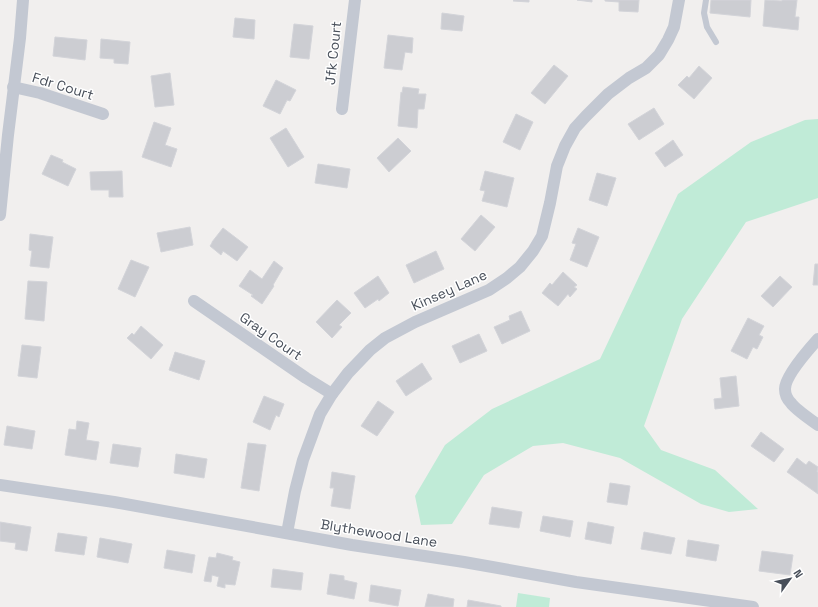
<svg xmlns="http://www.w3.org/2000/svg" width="818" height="607" font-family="'Space Grotesk',sans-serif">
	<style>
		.green { fill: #c0ebd7 }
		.building { fill: #cccdd2; stroke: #d3d4d9 }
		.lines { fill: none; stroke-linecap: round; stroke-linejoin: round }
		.lane { stroke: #c3c8d2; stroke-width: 6 }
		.street { stroke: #c3c8d2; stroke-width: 12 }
		.labels { text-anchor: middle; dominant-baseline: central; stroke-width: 3; stroke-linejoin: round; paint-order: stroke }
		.street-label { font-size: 14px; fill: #484f5a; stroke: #fff }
	</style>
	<rect width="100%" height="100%" fill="#f1efee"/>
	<g class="green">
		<path d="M818 119V198L746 222 682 319 644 426 661 450 715 470 758 509 729 512 701 504 620 458 563 443 533 446 484 475 452 524 421 525 415 496 445 445 492 409 600 359 678 194 751 142 805 120Z"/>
		<path d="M518 593 550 598 549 607H516Z"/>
	</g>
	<g class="building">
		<path d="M514 0H529V2L513 1Z"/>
		<path d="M577 0H592V2Z"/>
		<path d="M605 0H639L638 12 619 11V2L605 1Z"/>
		<path d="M711 0H751L750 17 710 13Z"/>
		<path d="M765 0 782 1V0H797L795 17H799L798 30 763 26Z"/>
		<path d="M442 13 464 16 462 31 441 29Z"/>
		<path d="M235 18 255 20 254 39 233 37Z"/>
		<path d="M294 24 313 26 309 59 290 57Z"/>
		<path d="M388 35 413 38 412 53 405 52 402 70 384 68Z"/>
		<path d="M55 37 87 40 85 60 53 56Z"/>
		<path d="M101 39 130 42 128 64 114 63V59L100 58Z"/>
		<path d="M554 65 568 76 545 104 531 93Z"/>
		<path d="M699 66 712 78 694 99 678 85 687 76 689 78Z"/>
		<path d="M170 73 174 105 155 107 151 76Z"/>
		<path d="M276 80 296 90 290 101 287 100 280 114 263 106Z"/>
		<path d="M403 87 419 89 418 94H426L424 109H418L417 128 398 126 401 92 402 93Z"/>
		<path d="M654 108 664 124 639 140 628 124Z"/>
		<path d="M516 114 533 122 520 150 503 142Z"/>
		<path d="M154 122 171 128 165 145 177 149 171 167 142 157Z"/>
		<path d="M286 128 304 157 288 167 270 138Z"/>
		<path d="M398 138 411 151 389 172 377 158Z"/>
		<path d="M673 140 683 155 665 167 655 153Z"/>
		<path d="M51 155 63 160 62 162 76 169 68 186 42 174Z"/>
		<path d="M318 164 350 169 347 188 315 183Z"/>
		<path d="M122 171 123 197H109V190H91L90 172Z"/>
		<path d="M485 171 514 178 507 207 482 201 485 191 480 190Z"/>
		<path d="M597 173 616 178 607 206 589 200Z"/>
		<path d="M481 215 495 227 475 251 461 239Z"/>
		<path d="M190 227 193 245 161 252 157 233Z"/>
		<path d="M223 228 248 247 237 261 223 251 221 255 210 246 212 243V242Z"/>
		<path d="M578 228 599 237 587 267 570 260 576 244 572 243Z"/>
		<path d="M30 234 53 237 49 268 30 266 32 251 29 250Z"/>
		<path d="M436 251 444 269 414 283 406 265Z"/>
		<path d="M131 260 149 267 135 297 118 289Z"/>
		<path d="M274 261 283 268 273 285 274 286 262 304 251 296 253 295 239 286 250 270 262 279Z"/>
		<path d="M815 264H818V285H813Z"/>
		<path d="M563 272 577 285 574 287 577 289 570 297 568 294 558 306 542 293 550 283 552 285Z"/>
		<path d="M378 276 389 293 379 301 378 299 365 308 354 293Z"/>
		<path d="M780 276 792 287 773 307 761 296Z"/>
		<path d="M28 281 47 282 44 321 25 319Z"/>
		<path d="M337 300 351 313 339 325 342 327 332 338 316 322Z"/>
		<path d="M521 311 530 331 502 344 494 327 510 320 509 316Z"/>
		<path d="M748 318 764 326 759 335 763 337 757 349 753 347 747 359 731 351Z"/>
		<path d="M141 326 163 345 151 359 127 338 132 333 134 335Z"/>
		<path d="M479 334 487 351 460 363 452 346Z"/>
		<path d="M22 345 41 347 37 378 18 376Z"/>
		<path d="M175 352 205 361 199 380 169 370Z"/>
		<path d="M422 363 432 379 406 396 396 381Z"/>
		<path d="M736 376 739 406 715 409 714 399 722 398 720 378Z"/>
		<path d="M264 396 284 404 279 417 276 415 270 430 253 422Z"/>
		<path d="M378 401 394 412 377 436 361 426Z"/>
		<path d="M77 421 89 423 86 440 99 442 96 460 65 455 69 429 76 430Z"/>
		<path d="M7 426 35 431 32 449 4 445Z"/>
		<path d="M761 432 784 449 774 462 751 446Z"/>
		<path d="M248 443 266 445 259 491 241 488Z"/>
		<path d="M113 444 141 448 138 467 110 463Z"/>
		<path d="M176 454 207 459 204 478 174 473Z"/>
		<path d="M797 458 806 465 809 461 818 467 817 472H818V494L787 472Z"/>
		<path d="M332 472 355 476 350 509 331 506 334 488H330Z"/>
		<path d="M610 483 630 486 627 505 607 502Z"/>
		<path d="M492 507 522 512 519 528 489 524Z"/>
		<path d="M543 516 573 521 570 537 540 531Z"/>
		<path d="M0 522 31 527 27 551 15 549 16 543 0 541Z"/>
		<path d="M588 522 614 527 611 544 585 539Z"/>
		<path d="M644 532 675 538 671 554 641 549Z"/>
		<path d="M58 533 87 537 84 555 55 551Z"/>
		<path d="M100 538 132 544 128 563 97 557Z"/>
		<path d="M688 540 719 545 716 561 686 556Z"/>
		<path d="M167 550 195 555 192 573 164 568Z"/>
		<path d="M762 551 793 555 790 575 759 571Z"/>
		<path d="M217 553 233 557 232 560 240 562 235 585 225 584V588L217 586 219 577 212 575 211 582 204 581 209 557 216 558Z"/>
		<path d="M273 569 303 573 301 590 271 587Z"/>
		<path d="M330 574 344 576V580L357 583 354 599 327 594Z"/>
		<path d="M371 585 401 590 398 606 369 601Z"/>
		<path d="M428 594 454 599 453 607H425Z"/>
		<path d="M468 600 501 606V607H467Z"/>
	</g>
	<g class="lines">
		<path class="lane" d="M706 0 704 13 707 27 716 42"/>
		<g class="street">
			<path d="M13 87 40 93 103 114"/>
			<path d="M342 109 355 0"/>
			<path d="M0 215 8 135 20 38 23 0"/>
			<path d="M194 301 306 378 332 394"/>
			<path d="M818 339C809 349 785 376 785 389 785 394 787 399 791 403 796 410 810 419 818 425"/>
			<path d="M0 485 114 502 352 545 464 562 576 582 753 607"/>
			<path d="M287 533 295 491 303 460 320 414 332 394 348 373 370 350 385 338 415 322 489 290 507 278 520 267 533 251 542 236 550 203 557 166 565 146 575 128 586 116 608 94 629 78 646 68 659 55 668 40 674 27 679 0"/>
		</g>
	</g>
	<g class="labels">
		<g class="street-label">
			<text transform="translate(333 53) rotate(-84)">Jfk Court</text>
			<text transform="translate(63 86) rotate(17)">Fdr Court</text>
			<text transform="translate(449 290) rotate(-24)">Kinsey Lane</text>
			<text transform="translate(271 336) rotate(35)">Gray Court</text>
			<text transform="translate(379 533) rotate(9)">Blythewood Lane</text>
		</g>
	</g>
	<g transform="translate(790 579) rotate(57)" stroke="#ffffff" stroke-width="3" paint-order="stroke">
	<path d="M0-3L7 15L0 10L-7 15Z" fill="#484f5a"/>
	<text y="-6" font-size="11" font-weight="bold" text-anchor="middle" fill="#484f5a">N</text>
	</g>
</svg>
